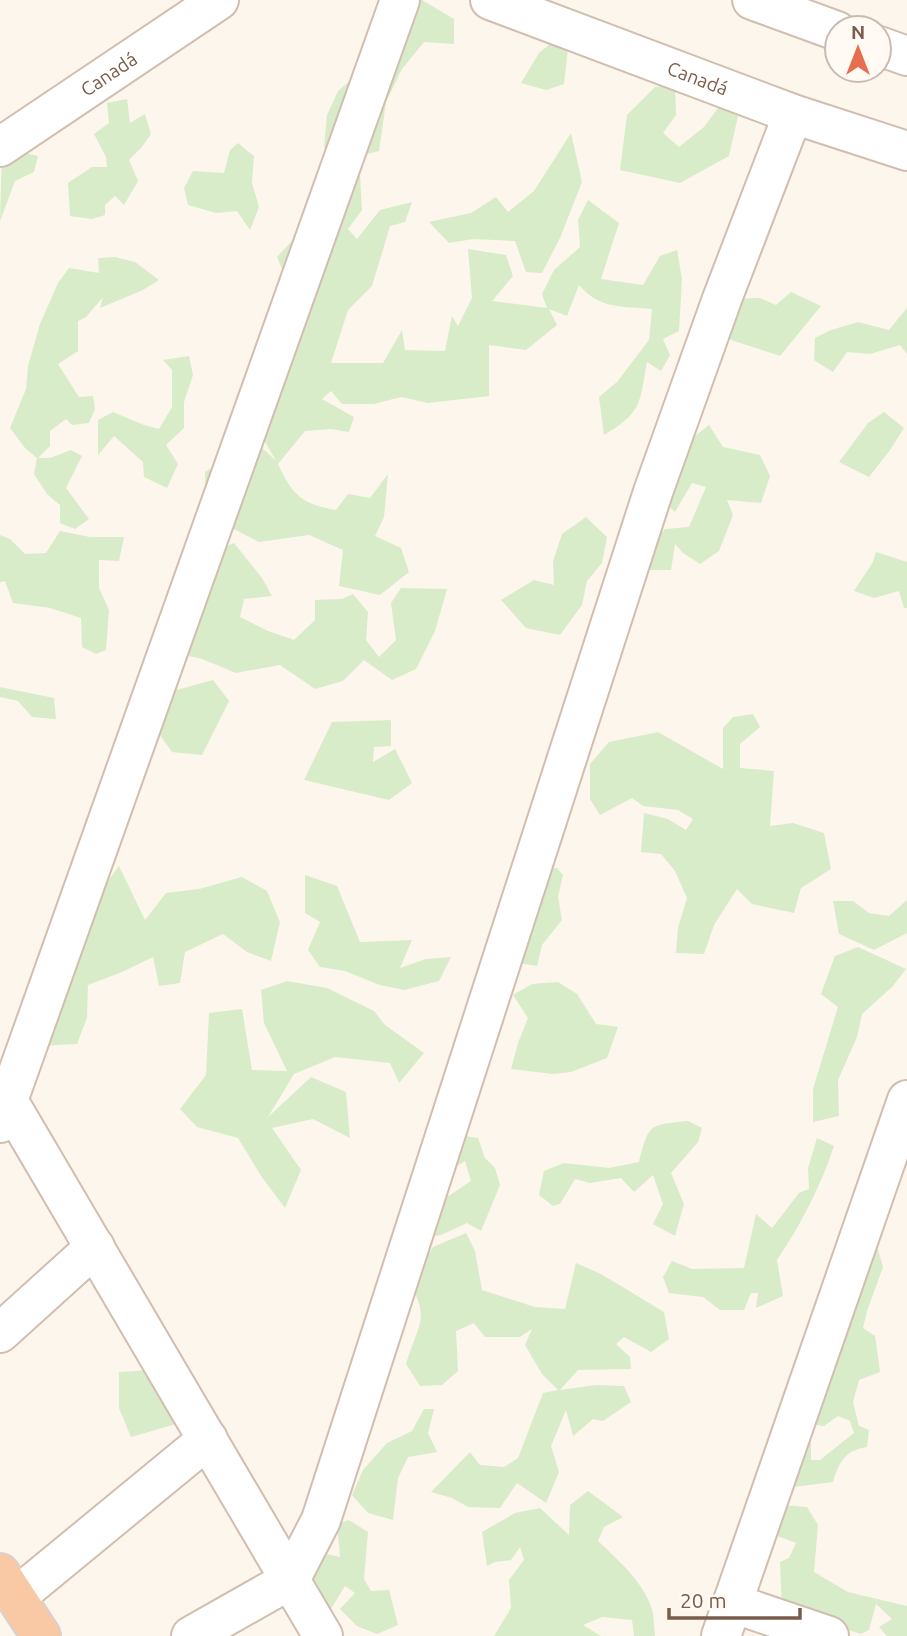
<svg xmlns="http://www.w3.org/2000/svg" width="907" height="1636" font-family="Ubuntu,sans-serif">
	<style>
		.green { fill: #d8ecc9 }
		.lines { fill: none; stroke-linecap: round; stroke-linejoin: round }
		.minor-casing { stroke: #d1beb0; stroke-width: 42 }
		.trunk-casing { stroke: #dad1cd; stroke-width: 42 }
		.minor { stroke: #fff; stroke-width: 38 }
		.trunk { stroke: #f9c8a4; stroke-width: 38 }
		.labels { text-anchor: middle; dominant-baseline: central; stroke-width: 5; stroke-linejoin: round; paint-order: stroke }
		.street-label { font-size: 19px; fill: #7a5c4d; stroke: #fffaf3 }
	</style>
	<rect width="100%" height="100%" fill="#fdf6ec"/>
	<g class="green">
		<path d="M409 0H422L454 19V44L424 42 402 69 386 102 379 151 339 161 324 147 327 115 338 91 376 58Z"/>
		<path d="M550 44 568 48 564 84 546 90 521 83 539 53Z"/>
		<path d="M675 85 676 115 663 133 679 147 704 127 721 104 738 116 729 156 680 183 620 170 627 115 655 87Z"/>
		<path d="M127 99 130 123 145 114 151 134 141 148 129 160 138 181 124 205 115 196 105 205V215L92 219 70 216 68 183 92 167H107L106 157 94 134 109 123 107 103Z"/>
		<path d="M571 133 582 182 560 238 542 273 526 272 515 241 473 239 449 243 429 222 471 213 496 197 508 212 534 191Z"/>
		<path d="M238 143 254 156 252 183 259 207 250 230 237 211 216 213 188 205 184 188 193 171 224 173 230 150Z"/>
		<path d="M2 148 38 156 34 172 15 181 0 221Z"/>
		<path d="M360 175 362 210 348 229 357 239 380 210 412 202 405 222 390 226 372 286 348 310 331 363H383L402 330 405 350 445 351 452 316 458 326 472 298 468 249 506 255 513 276 492 301 547 308 542 294 554 270 580 247 578 220 588 200 619 223 601 279 643 285 660 256 677 250 682 279 679 331 663 339 670 355 661 371 647 362C639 404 643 412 604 435L599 397 617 382 649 340 652 309C623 306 600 310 579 285L567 316 549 309 557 325 526 350 489 345V396L428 403 401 397 374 404H342L331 391 322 399 354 417 349 432 331 429 305 431 278 464C293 496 302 504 336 510L348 494 370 498 388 474 384 517 375 536 401 548 409 572 380 595 339 586 343 550 309 535 259 542 232 528 206 504 205 472 255 441 276 461 263 438 277 406 252 412 287 281 277 257 305 227 307 200 313 186Z"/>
		<path d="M115 257 135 262 159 280 143 290 100 308 103 297 86 317 78 321V351L58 364 79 397 93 396 95 409 89 423 72 425 66 419 50 431V446L38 458H50L71 450 82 456 66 488 89 519 75 529 60 523V505L47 494 34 474 37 458 25 448 10 428 26 389 28 366 40 324 58 283 69 268 99 273 98 258Z"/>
		<path d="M791 292 821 306 780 356 716 335 722 299 760 298 776 305Z"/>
		<path d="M907 308V354L900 345 870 354 847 352 833 372 814 360 815 338 831 330 858 322 889 330Z"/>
		<path d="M189 356 193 375 184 402V428L166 445 178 464 167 488 144 477 143 462 114 436 98 455V420L113 412 144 425 159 429 172 407V370L163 360Z"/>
		<path d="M884 412 904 428 890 450 869 477 839 462 868 423Z"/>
		<path d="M709 425 723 447 760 455 770 476 761 503 727 500 733 515 719 551 700 564 683 553 675 544 671 570H647L644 552 665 529 689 527 706 487 692 483 675 512 653 492 664 460Z"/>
		<path d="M586 517 607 537 602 563 587 581 582 605 560 635 526 628 501 600 534 580 554 585 553 561 562 534Z"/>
		<path d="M60 531 90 537H124L119 561 99 560V588L109 610 106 650 96 654 82 647 81 618 50 608 13 603 5 581 0 582V535L10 539 25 554 46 553Z"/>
		<path d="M234 543 262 578 272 596 244 599 240 617 268 631 294 640 315 620V600L342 599 353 594 368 612 366 640 379 657 396 640 391 603 401 588 447 589 435 631 416 669 392 680 364 660 343 681 315 689 280 665 236 673 202 659 180 654 196 560Z"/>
		<path d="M876 552 907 562V608H904L899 591 874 598 854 591 873 562Z"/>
		<path d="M213 680 229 701 202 755 172 752 155 728 169 692Z"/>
		<path d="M0 687 54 698 56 719 32 717 18 701 0 697Z"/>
		<path d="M753 714 760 727 740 744V768L774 771 770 826 793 823 824 833 831 869 801 888 794 913 752 904 737 889 714 925 704 954 676 953 678 928 687 898 675 871 661 854 641 852 644 813 668 819 686 830 693 819 678 810 643 806 632 798 600 815 590 799V764L609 742 658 732 723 769V728L733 717Z"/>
		<path d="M391 720V746L374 747 373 762 395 749 412 783 389 800 304 780 332 722Z"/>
		<path d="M119 866 145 920 166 893 199 889 242 877 267 891 280 922 271 961 247 952 223 934 185 952 180 983 159 986 153 957 122 972 88 985 87 1018 77 1044 40 1046 48 962Z"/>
		<path d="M557 868 563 875 558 897 562 920 542 945 537 966 506 961 516 945 533 934 526 918 542 900 538 877 540 869Z"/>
		<path d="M305 875 337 886 360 942 412 940 400 968 426 959 451 957 439 981 404 990 380 985 345 971 320 967 308 950 320 922 305 913Z"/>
		<path d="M907 900V933L874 950 839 934 833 901H853L869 913 889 916Z"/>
		<path d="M858 947 906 969 893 986 862 1014 857 1037 838 1080 839 1116 813 1122V1089L838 1007 821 994 835 956Z"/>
		<path d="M287 981 327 988 374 1011 385 1025 424 1053 399 1083 390 1063 335 1057 294 1074 268 1117 311 1077 346 1092 350 1138 313 1119 272 1128 301 1170 285 1208 261 1176 238 1138 197 1127 180 1109 206 1075 209 1013 242 1009 252 1070 287 1071 264 1023 261 990Z"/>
		<path d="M558 982 577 994 596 1024 618 1027 607 1058 571 1072 553 1074 511 1069 518 1043 528 1018 513 995 532 984Z"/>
		<path d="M688 1121 702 1128 698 1142 671 1173 684 1204 675 1236 653 1224 663 1204 653 1175 634 1192 621 1178 590 1183 575 1179 560 1204 553 1206 539 1195 544 1171 564 1163 609 1168 639 1162C649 1124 648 1125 688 1121Z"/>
		<path d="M447 1133 478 1138 485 1158 495 1168 500 1185 481 1231 467 1223 441 1235 414 1239 420 1215 471 1181 465 1161 447 1172Z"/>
		<path d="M817 1138 834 1146C820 1188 801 1224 777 1260L783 1296 756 1308 758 1293H751L744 1310H720L703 1297 669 1293 663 1277 672 1261 692 1269 744 1268 756 1214 772 1228 799 1193 809 1189 808 1168Z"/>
		<path d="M466 1233 475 1251 482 1290 535 1307 565 1309 576 1263 601 1274 664 1312 669 1339 651 1352 624 1337 616 1344 630 1357 631 1369 578 1370 560 1390 596 1385 624 1386 631 1402 603 1421 593 1419 573 1436 566 1410 551 1446 559 1472 546 1503 517 1483 500 1508 468 1507 452 1498 431 1492 470 1452 480 1465 504 1467 518 1458 543 1393 558 1390 542 1374 525 1345 532 1329 520 1337H485L474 1323 456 1331 458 1371 442 1385 420 1386 406 1364C419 1321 431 1320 407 1277L424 1261 433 1247Z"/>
		<path d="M876 1242 883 1267 867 1311 863 1328 875 1336 880 1372 859 1380 853 1402 859 1426 869 1430 867 1447C845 1450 839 1462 833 1482L786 1488 800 1430 811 1443V1460H820L854 1433 850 1421 838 1416 824 1426 809 1424Z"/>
		<path d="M166 1369 176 1424 131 1437 119 1408V1372Z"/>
		<path d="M424 1409H434L428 1433 437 1452 408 1457 398 1478 393 1520 368 1513 352 1495 363 1470 387 1443 412 1431Z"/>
		<path d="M588 1491 623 1517 604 1527 598 1541C618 1560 646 1584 653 1613 654 1620 654 1629 655 1636H634L632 1620 602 1617 583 1625 601 1636H494L511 1608 509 1580 524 1560 520 1547 511 1560 495 1562 487 1566 482 1532 515 1513 540 1508 569 1535 570 1505Z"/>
		<path d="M782 1505 807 1507 818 1525 814 1572 848 1592 907 1606V1636H887L879 1627 892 1619 876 1604 869 1630 861 1634 782 1609 780 1562 789 1558 796 1543 777 1536 761 1537Z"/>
		<path d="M349 1520 368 1532 364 1579 371 1591 389 1590 398 1625 377 1634 357 1626 340 1609 355 1593 345 1586 329 1612 303 1562 327 1554 340 1557 337 1524Z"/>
	</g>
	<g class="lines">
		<defs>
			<g id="minor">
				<path id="s1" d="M490 0 793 114 907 151"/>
				<path d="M752 0 837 31"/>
				<path d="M879 46 907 56"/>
				<path id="s2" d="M0 147 219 0"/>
				<path d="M0 1087 323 1636"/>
				<path d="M0 1123 400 0"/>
				<path d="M0 1333 95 1247"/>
				<path d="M16 1597 208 1439"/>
				<path d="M732 1603 829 1636"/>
				<path d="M191 1636 290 1580 321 1520 653 492 722 299 793 114"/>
				<path d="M721 1636 907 1100"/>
			</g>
			<path id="trunk" d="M0 1573 41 1636"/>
		</defs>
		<use href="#minor" class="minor-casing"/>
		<use href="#trunk" class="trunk-casing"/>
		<use href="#minor" class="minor"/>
		<use href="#trunk" class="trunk"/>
	</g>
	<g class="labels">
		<g class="street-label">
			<text stroke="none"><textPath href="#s2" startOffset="131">Canadá</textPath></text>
			<text stroke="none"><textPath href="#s1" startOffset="222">Canadá</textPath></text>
		</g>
	</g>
	<g transform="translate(858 49)"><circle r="33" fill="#fffaf3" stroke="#cabbb1" stroke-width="2"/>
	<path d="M0-5L12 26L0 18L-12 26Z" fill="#e76f51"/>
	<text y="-10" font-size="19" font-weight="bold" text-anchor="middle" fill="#7a5c4d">N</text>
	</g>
	<path d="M669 1608v10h131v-10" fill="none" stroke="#7a5c4d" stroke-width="3.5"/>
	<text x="680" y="1608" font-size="21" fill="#7a5c4d" stroke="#fffaf3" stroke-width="5" paint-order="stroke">20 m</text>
</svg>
